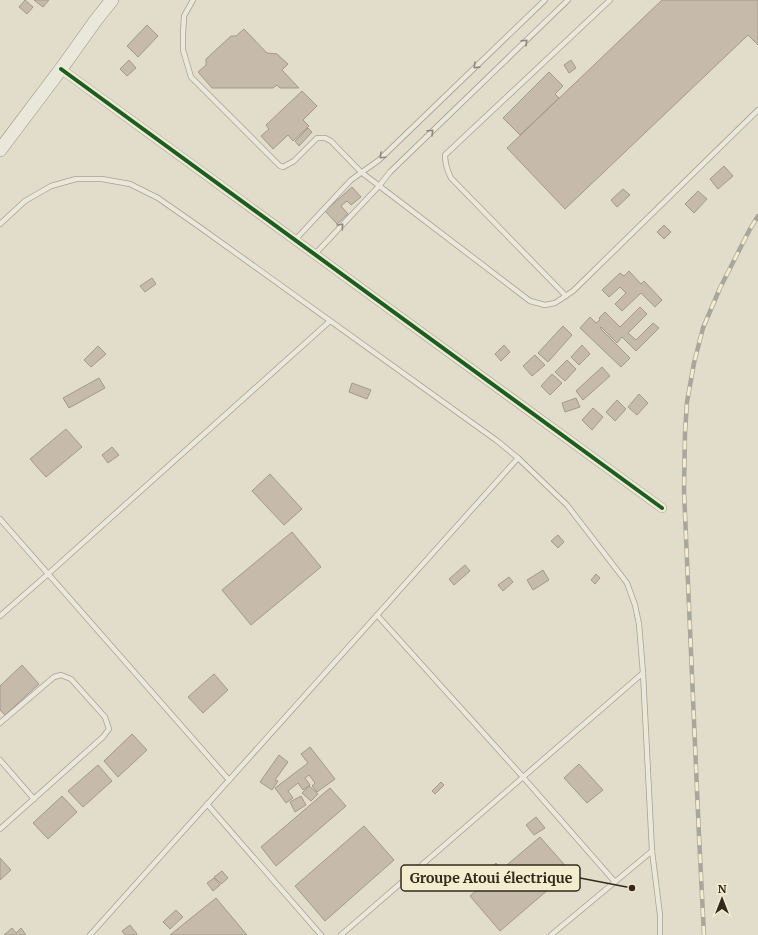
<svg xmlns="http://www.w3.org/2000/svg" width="758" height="935" font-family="Merriweather,serif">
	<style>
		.building { fill: #c6bbab; stroke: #a2998a }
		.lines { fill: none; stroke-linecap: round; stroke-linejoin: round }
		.service-casing { stroke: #a7a194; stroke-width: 6 }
		.minor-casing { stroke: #a7a194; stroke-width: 10 }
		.secondary-casing { stroke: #969183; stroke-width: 14 }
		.service { stroke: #eae7db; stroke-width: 4.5 }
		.minor { stroke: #eae7db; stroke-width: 9 }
		.secondary { stroke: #eae7db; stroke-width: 13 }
		.rail-casing { stroke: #a9a69c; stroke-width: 4.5 }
		.rail { stroke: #f4eccf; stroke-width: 3; stroke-dasharray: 9; stroke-linecap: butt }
		.cycleway-casing { stroke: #f4eccf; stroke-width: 6 }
		.cycleway { stroke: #1b5e20; stroke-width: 4 }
		.oneway { stroke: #8f887c }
		.leader { fill: none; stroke: #342a1c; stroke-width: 1.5 }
		.callout-dot { fill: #342a1c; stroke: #f4eccf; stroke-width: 1.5 }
		.callout { fill: #f4eccf; stroke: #342a1c; stroke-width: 1.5 }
		.callout-label { font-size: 14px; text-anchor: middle; font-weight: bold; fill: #342a1c }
	</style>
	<rect width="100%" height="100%" fill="#e2ddca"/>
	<g class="building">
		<path d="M25 0 33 7 27 14 19 7Z"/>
		<path d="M34 0H49L43 7Z"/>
		<path d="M662 0H758V45L748 35 565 209 507 148Z"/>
		<path d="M147 25 158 36 138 57 127 46Z"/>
		<path d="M244 29 267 53 277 54 288 64 282 70 299 88H280L277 85 273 88H212L198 72 206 65V59L231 36H236Z"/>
		<path d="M129 60 136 68 127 76 120 69Z"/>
		<path d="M571 60 576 68 569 73 564 65Z"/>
		<path d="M549 72 563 86 555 94 559 98 520 135 503 118Z"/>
		<path d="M302 91 317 106 303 120 309 126 293 141 288 135 273 149 261 136 269 129 266 125Z"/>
		<path d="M308 128 312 132 299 146 295 141Z"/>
		<path d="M724 166 733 176 718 189 710 179Z"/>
		<path d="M352 187 361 197 351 205 347 201 341 206 348 214 337 224 325 211Z"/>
		<path d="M623 189 630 195 617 207 611 200Z"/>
		<path d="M698 191 707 199 694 213 685 204Z"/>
		<path d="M664 225 671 232 664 239 657 232Z"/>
		<path d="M629 271 641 284 644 281 662 300 655 307 641 293 622 311 615 304 626 293 620 287 609 297 602 290 620 273 624 276Z"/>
		<path d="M152 278 156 284 145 292 140 286Z"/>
		<path d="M640 307 647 314 628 333 636 340 653 323 659 328 636 351 622 337 617 343 601 327 600 328 630 358 621 367 580 328 590 317 596 323 600 320 599 318 605 312 620 327Z"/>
		<path d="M563 326 572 335 548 362 538 353Z"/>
		<path d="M504 345 510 352 501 361 495 354Z"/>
		<path d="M582 345 590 354 579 365 571 357Z"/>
		<path d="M98 346 106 354 91 367 84 360Z"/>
		<path d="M535 355 545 365 532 376 523 366Z"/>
		<path d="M567 360 576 369 565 381 555 372Z"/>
		<path d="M602 367 610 376 583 400 576 391Z"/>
		<path d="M552 374 562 383 550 395 541 386Z"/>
		<path d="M99 378 105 388 69 408 63 398Z"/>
		<path d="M352 383 371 390 367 399 349 392Z"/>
		<path d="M639 394 648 403 637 415 628 407Z"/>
		<path d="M576 398 580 407 565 412 562 403Z"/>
		<path d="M617 400 626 409 615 421 606 412Z"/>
		<path d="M593 408 603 417 592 430 582 420Z"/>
		<path d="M66 429 82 447 46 477 30 459Z"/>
		<path d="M112 447 119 455 108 463 102 455Z"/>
		<path d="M270 474 302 509 284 525 252 491Z"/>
		<path d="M292 532 321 567 251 625 222 590Z"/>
		<path d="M558 535 564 542 558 548 551 541Z"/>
		<path d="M465 565 470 571 454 585 449 579Z"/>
		<path d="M543 570 549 580 533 590 527 580Z"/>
		<path d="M596 574 600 578 595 584 591 580Z"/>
		<path d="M509 577 513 582 503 591 498 585Z"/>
		<path d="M22 665 39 684 5 715 0 710V686Z"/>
		<path d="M214 674 228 690 203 713 188 697Z"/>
		<path d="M132 734 147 750 118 777 104 761Z"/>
		<path d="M310 747 335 779 317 792 312 786 315 783 309 775 305 778 310 785 303 790 298 783 288 791 293 798 286 803 275 788 308 763 301 754Z"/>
		<path d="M279 755 288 762 275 780 278 781 272 790 260 782Z"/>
		<path d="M579 764 603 790 587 803 564 778Z"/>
		<path d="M98 765 112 781 83 807 68 791Z"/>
		<path d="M441 782 444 785 435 794 432 791Z"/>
		<path d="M309 786 318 794 311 801 302 793Z"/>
		<path d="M330 788 346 806 276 866 261 847Z"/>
		<path d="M62 796 77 812 48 839 33 823Z"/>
		<path d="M301 796 306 805 295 812 290 802Z"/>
		<path d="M536 817 545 828 534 835 526 825Z"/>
		<path d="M364 826 394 860 325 921 295 886Z"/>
		<path d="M540 837 570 871 500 931 470 896Z"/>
		<path d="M0 858 11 870 0 880Z"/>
		<path d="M496 863 501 869 482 887 477 881Z"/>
		<path d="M222 871 228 878 221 884 214 877Z"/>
		<path d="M214 878 220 885 213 891 207 883Z"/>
		<path d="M216 898 247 935H170Z"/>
		<path d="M176 910 183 917 170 929 163 922Z"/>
		<path d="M130 925 137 934 136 935H125L122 931Z"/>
		<path d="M12 928 16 933 21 928 26 935H4Z"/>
	</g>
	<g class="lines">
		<defs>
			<g id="service">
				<path d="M193 0 184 16 183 34V50L191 77 280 166 283 167 294 161 317 138H325L331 141 361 172 530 301 545 305 555 303 573 291 758 110"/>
				<path d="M0 224 25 201 51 186 76 179H102L130 184 158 198 201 228 496 440 518 458 567 505 627 583 635 605 639 624 643 673 652 851 660 915V935"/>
				<path d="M295 240 351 180 379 160 545 0"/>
				<path d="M315 254 379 186 390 172 568 0"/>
				<path d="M566 296 451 178C447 170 445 164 445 155L610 0"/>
				<path d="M0 519 229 780"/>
				<path d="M377 615 523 777 615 882"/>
				<path d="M0 616 48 574 330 321"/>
				<path d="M0 723 54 677 61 675 71 679 105 717 109 729 103 737 0 829"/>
				<path d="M0 760 34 799"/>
				<path d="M207 804 321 935"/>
				<path d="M90 935 518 458"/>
				<path d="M341 935 643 673"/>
				<path d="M551 935 652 851"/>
			</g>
			<path id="minor" d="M61 69 662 508"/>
			<path id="secondary" d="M0 150 61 69 96 20 112 0"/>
		</defs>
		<use href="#service" class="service-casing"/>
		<use href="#minor" class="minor-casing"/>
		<use href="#secondary" class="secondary-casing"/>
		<use href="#service" class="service"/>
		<use href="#minor" class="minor"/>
		<use href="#secondary" class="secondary"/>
		<defs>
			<path id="rail" d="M704 935 699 836 684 491 685 433 687 402 694 363 703 328 720 288 750 229 758 216"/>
		</defs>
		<use href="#rail" class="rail-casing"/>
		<use href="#rail" class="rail"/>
		<defs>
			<path id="cycleway" d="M61 69 662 508"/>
		</defs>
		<use href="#cycleway" class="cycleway-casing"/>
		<use href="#cycleway" class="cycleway"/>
	</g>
	<defs><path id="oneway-chevron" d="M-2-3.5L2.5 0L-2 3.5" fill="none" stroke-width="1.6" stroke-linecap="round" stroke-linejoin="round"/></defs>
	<g class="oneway">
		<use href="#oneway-chevron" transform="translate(525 42) rotate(-44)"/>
		<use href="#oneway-chevron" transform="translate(476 66) rotate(136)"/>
		<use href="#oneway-chevron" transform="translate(431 132) rotate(-44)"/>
		<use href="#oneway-chevron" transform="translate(382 156) rotate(137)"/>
		<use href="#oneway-chevron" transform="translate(341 226) rotate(-47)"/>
	</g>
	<path class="leader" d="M632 888L580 878"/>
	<circle class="callout-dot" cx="632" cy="888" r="4"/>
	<rect class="callout" x="401" y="865" width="179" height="26" rx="4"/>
	<g class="callout-label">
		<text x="491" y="883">Groupe Atoui électrique</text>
	</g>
	<g transform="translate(722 899)" stroke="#f4eccf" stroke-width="3" paint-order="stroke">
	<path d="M0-3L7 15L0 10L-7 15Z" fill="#342a1c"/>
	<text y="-6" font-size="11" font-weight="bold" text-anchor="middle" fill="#342a1c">N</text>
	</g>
</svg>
